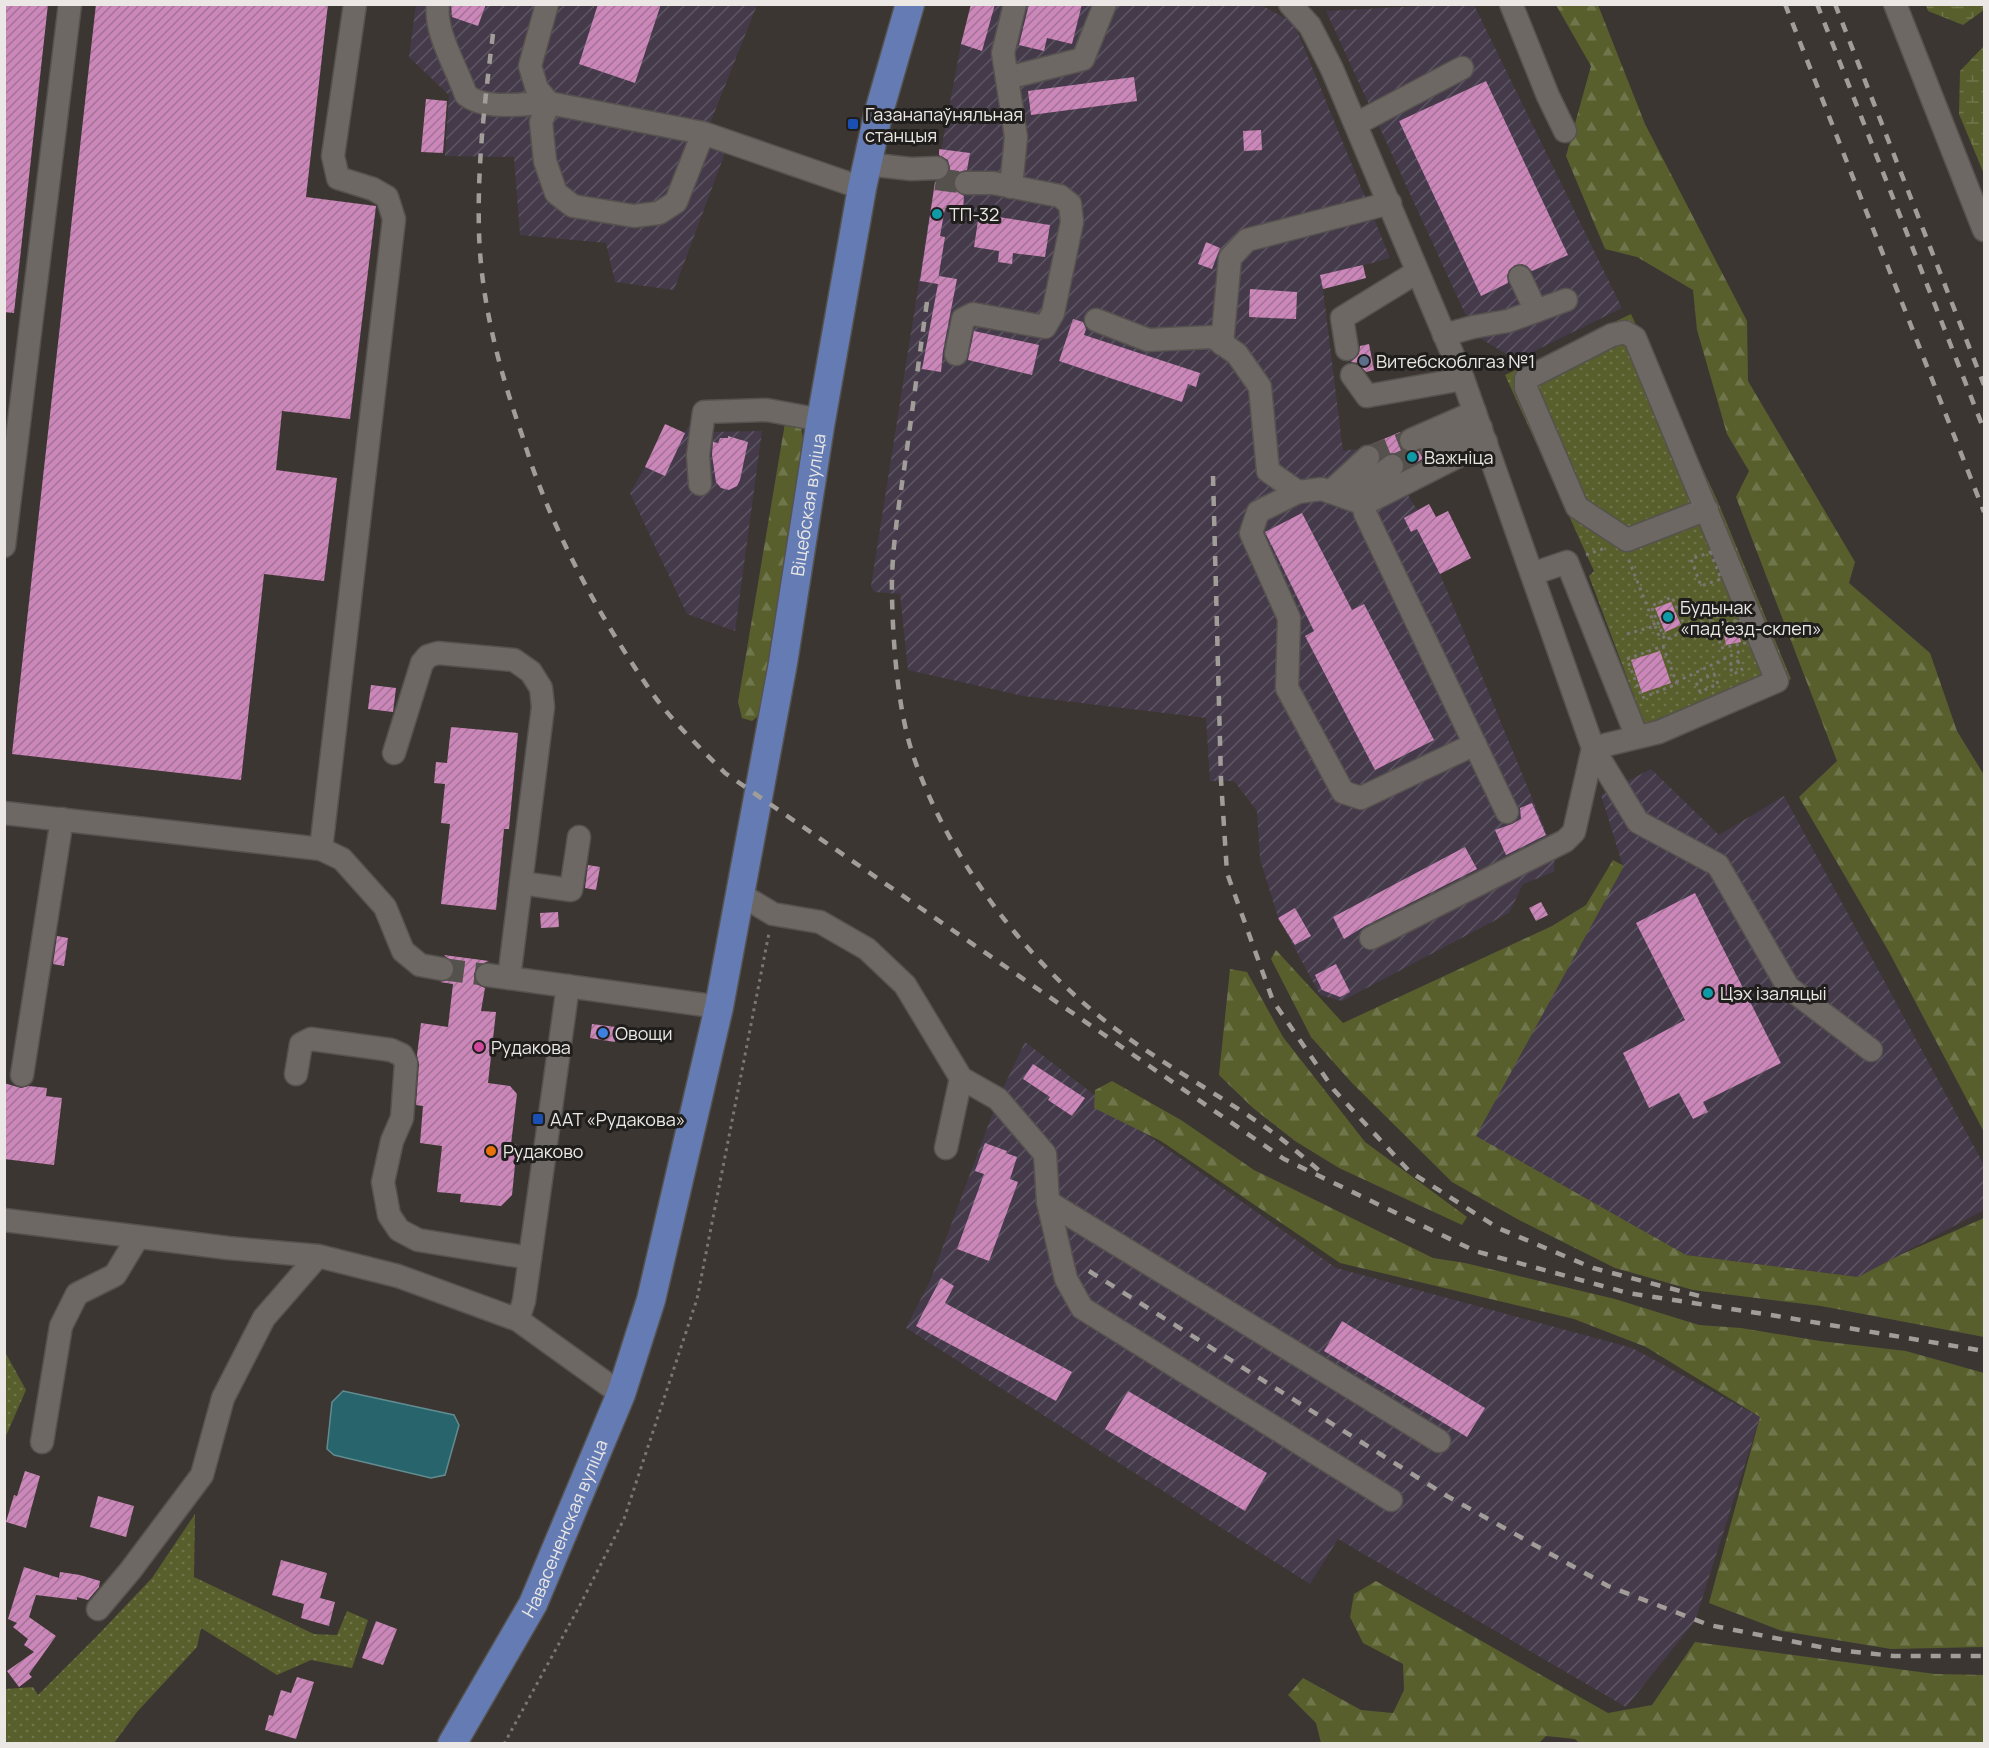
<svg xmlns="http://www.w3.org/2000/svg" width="1989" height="1748" font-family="Manrope,sans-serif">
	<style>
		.industrial { fill: url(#industrial-furrows) }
		.grass { fill: url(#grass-dots) }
		.forest { fill: url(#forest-firs) }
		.wetland { fill: url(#wetland-marsh) }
		.water { fill: #27646c; stroke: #628b90; stroke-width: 1.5 }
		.building { fill: url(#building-hatch) }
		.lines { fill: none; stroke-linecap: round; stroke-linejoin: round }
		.minor-tunnel { stroke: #55514d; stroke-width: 22; stroke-dasharray: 22 11; stroke-linecap: butt }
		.minor-casing { stroke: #56524f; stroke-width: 25 }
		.major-casing { stroke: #56524f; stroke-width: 31 }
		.path { stroke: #7a7672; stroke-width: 3; stroke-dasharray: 3 4.5; stroke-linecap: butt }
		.minor { stroke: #6d6864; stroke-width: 22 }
		.major { stroke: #647cb3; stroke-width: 28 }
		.rail { stroke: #a19d99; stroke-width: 4.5; stroke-dasharray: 10 10; stroke-linecap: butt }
		.transit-dot { fill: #1a4fb4; stroke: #201e1c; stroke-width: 2 }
		.culture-dot { fill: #0f9aa8; stroke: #201e1c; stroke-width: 2 }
		.service-dot { fill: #5c6f8a; stroke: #201e1c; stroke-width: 2 }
		.shop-dot { fill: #3f7fe0; stroke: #201e1c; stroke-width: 2 }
		.hotel-dot { fill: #d1479c; stroke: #201e1c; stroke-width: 2 }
		.food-dot { fill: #e8710a; stroke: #201e1c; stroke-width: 2 }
		.labels { text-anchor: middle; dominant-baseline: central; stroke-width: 6; stroke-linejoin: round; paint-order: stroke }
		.poi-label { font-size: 18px; fill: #eae7e4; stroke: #201e1c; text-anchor: start }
		.street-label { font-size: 18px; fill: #eae7e4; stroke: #201e1c }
	</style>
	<defs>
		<pattern id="industrial-furrows" width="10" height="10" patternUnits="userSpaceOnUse" patternTransform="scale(1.5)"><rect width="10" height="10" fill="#443a4a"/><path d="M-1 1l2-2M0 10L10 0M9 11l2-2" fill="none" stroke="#5f5664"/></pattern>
		<pattern id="grass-dots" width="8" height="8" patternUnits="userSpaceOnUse" patternTransform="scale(1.5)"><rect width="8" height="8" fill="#585f2d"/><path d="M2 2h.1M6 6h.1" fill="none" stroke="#70764b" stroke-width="1.8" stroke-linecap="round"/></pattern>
		<pattern id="forest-firs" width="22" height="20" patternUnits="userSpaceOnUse" patternTransform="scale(1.5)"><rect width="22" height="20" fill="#585f2d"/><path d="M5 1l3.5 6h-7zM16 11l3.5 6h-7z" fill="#70764b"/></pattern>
		<pattern id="wetland-marsh" width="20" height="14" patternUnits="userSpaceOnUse" patternTransform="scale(1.5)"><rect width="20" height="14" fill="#585f2d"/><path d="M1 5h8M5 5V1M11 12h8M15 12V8" fill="none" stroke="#70764b"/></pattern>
		<pattern id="building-hatch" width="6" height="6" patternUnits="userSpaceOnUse" patternTransform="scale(1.5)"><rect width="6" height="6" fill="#cb87b9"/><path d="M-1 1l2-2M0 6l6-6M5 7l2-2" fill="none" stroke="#a37396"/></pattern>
	</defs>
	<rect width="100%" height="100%" fill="#3b3632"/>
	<g class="industrial">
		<path d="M416 5H757L709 126 732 134 674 290 615 282 606 243 520 235 514 157 445 156 449 95 409 57Z"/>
		<path d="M971 5H1261L1294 23 1390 258 1358 267 1361 280 1323 289 1343 451 1364 448 1407 429 1414 446 1429 440 1436 457 1396 475 1417 510 1429 504 1433 512 1430 514 1432 519 1448 511 1471 558 1440 574 1555 854 1554 872 1523 884 1509 913 1342 1001 1320 995 1278 917 1260 859 1257 811 1234 781H1210L1206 718 1023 696 908 670 900 594 874 592 871 586 934 187 961 44Z"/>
		<path d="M1440 5H1474L1622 308 1516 360 1480 338 1468 320 1326 11Z"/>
		<path d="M665 424 684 433 689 426 709 432 762 431 735 631 687 614 630 493 645 467Z"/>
		<path d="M1651 769 1719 835 1784 796 1984 1165V1210L1858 1277 1686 1255 1475 1136 1623 866 1601 795Z"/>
		<path d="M1025 1042 1143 1132 1336 1268 1632 1348 1760 1417 1695 1621 1626 1707 1338 1539 1310 1584 906 1328 930 1281 998 1099Z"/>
	</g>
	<g class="grass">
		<path d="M1631 314 1718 502 1791 679 1650 739 1589 576 1594 571 1505 375Z"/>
		<path d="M5 1352 26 1390 5 1438Z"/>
		<path d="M195 1514 194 1577 314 1634 337 1635 347 1611 368 1620 352 1668 311 1660 277 1675 201 1628 197 1647 137 1712 114 1743 15 1744 5 1741V1689L33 1687 38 1695 97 1636 152 1578Z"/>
	</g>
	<g class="forest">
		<path d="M1556 5H1598L1645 124 1747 321 1748 381 1855 562 1849 583 1930 653 1957 731 1984 775V1132L1889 952 1799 797 1837 761 1736 497 1749 471 1727 434 1697 330 1693 290 1637 257 1605 249 1566 156 1591 66Z"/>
		<path d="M785 423 801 427 805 450 762 713 752 721 742 718 738 702Z"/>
		<path d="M1613 860 1624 866 1476 1136 1686 1255 1858 1277 1900 1255 1984 1218V1337L1821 1306 1693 1290 1615 1268 1519 1220 1452 1182 1352 1083 1311 1037 1271 959 1276 950 1343 1023 1552 926 1586 905Z"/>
		<path d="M1230 969 1247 972 1283 1037 1365 1142 1467 1217 1462 1225 1339 1168 1295 1141 1253 1108 1219 1075Z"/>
		<path d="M1112 1081 1181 1120 1254 1170 1433 1258 1465 1263 1615 1299 1699 1325 1741 1328 1820 1341 1906 1351 1984 1373V1647L1891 1649 1782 1631 1709 1603 1760 1417 1646 1347 1574 1319 1340 1263 1161 1141 1094 1108 1095 1090Z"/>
		<path d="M1376 1581 1608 1713 1652 1705 1695 1642 1935 1674 1984 1675V1743L1580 1744 1575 1739 1546 1736 1538 1744 1321 1743 1316 1723 1288 1695 1303 1678 1361 1710 1393 1713 1404 1690 1403 1664 1363 1643 1350 1617 1354 1594Z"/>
	</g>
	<g class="wetland">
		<path d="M1926 5H1984V10L1963 25 1928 11Z"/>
		<path d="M1984 46V174L1959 114 1960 71Z"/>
	</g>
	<path class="water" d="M343 1391 454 1415 459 1425 445 1475 431 1478 334 1455 327 1449 332 1402Z"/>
	<g class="building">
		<path d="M4 4H48L14 313 4 312Z"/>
		<path d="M96 4H328L306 197 376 206 350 419 282 411 276 470 337 478 324 581 264 574 241 780 12 754Z"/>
		<path d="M451 4H486L478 26 452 17Z"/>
		<path d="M598 4H661L635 83 579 64Z"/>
		<path d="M971 4H995L982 51 961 44Z"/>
		<path d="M1029 4H1082L1072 44 1047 38 1044 51 1019 45Z"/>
		<path d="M1134 77 1137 101 1031 115 1028 91Z"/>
		<path d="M1486 81 1568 255 1532 271 1527 266 1522 264 1515 265 1509 270 1507 276 1508 283 1481 296 1399 121Z"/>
		<path d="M426 99 447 101 443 153 421 152Z"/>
		<path d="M1261 130 1262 150 1244 151 1243 131Z"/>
		<path d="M939 149 970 153 967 170 959 172 955 176 953 182 955 190 964 196 963 210 945 208 940 236 945 237 938 280 939 276 957 279 943 351 941 372 922 369 938 284 920 281 935 182 945 179 949 175 950 168 948 160 939 155Z"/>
		<path d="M979 214 1050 225 1045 257 1013 253 1012 264 998 262 999 251 974 247Z"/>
		<path d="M1206 242 1220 248 1212 269 1198 264Z"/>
		<path d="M1363 265 1366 278 1323 289 1320 275Z"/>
		<path d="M1250 289 1297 292 1296 319 1249 317Z"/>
		<path d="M1073 319 1083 322 1086 329 1084 335 1200 373 1196 387 1188 384 1182 402 1059 361Z"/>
		<path d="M974 331 1039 345 1032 375 968 360Z"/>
		<path d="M1369 344 1374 370 1366 372 1358 363 1351 362 1359 354 1360 346Z"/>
		<path d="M665 424 685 433 665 476 645 467Z"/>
		<path d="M1400 432 1398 439 1399 446 1403 450 1410 453 1419 451 1423 459 1405 468 1403 458 1398 454 1390 453 1381 457 1378 448 1372 444Z"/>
		<path d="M728 436 748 442 740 480 737 486 729 490 721 488 716 482 712 455 713 442 718 443 720 438H728Z"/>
		<path d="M1429 504 1436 517 1448 511 1471 558 1440 574 1417 529 1411 532 1404 518Z"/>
		<path d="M1302 513 1352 610 1364 604 1434 740 1375 770 1305 636 1314 631 1265 532Z"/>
		<path d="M1671 602 1681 625 1665 632 1655 608Z"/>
		<path d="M1736 623 1741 642 1726 645 1722 626Z"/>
		<path d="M1660 651 1671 683 1642 693 1631 660Z"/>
		<path d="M371 685 396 688 393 712 368 709Z"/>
		<path d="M451 727 518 733 509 829H504L496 910 441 904 450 824 441 823 445 784 434 783 436 762 447 763Z"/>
		<path d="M1532 803 1546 835 1506 855 1495 830 1512 824 1521 819 1520 808Z"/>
		<path d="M1465 847 1477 869 1365 926 1344 939 1333 917Z"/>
		<path d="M588 865 600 867 596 890 585 888Z"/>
		<path d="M1695 893 1781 1063 1703 1102 1708 1112 1693 1119 1679 1093 1649 1108 1623 1053 1685 1020 1636 923Z"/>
		<path d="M1541 902 1548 915 1536 921 1529 908Z"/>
		<path d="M1295 908 1311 936 1295 945 1278 918Z"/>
		<path d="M558 912 559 927 541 928 540 913Z"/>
		<path d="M57 936 68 938 64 966 53 964Z"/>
		<path d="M444 955 489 961 477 966 474 974 475 981 478 985 485 988 481 1011 496 1012 488 1083 510 1086 517 1094 511 1144 517 1145 512 1195 501 1206 460 1202 461 1194 437 1192 442 1146 420 1143 423 1106 416 1105 419 1064 417 1055 421 1023 448 1027 453 984 440 982 452 978 455 971 454 964Z"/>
		<path d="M1336 964 1350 992 1340 997 1322 990 1315 975Z"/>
		<path d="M592 1024 616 1027 615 1042 590 1038Z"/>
		<path d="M1033 1064 1085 1098 1072 1116 1048 1100 1050 1097 1023 1079Z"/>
		<path d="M4 1083 21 1088 29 1086 47 1088 46 1096 62 1098 54 1165 4 1159Z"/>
		<path d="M985 1143 1007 1151 1006 1153 1017 1157 1010 1179 1018 1182 989 1261 957 1249 984 1174 975 1171Z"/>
		<path d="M941 1278 954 1286 945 1303 1072 1372 1056 1401 916 1326Z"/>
		<path d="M1342 1321 1485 1408 1467 1437 1324 1351Z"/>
		<path d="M1128 1391 1267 1473 1245 1511 1105 1429Z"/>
		<path d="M25 1471 40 1476 26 1528 6 1522 14 1495 17 1496Z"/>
		<path d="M98 1496 134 1506 126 1537 90 1527Z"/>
		<path d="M281 1560 327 1573 320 1598 335 1602 329 1626 301 1618 304 1604 272 1595Z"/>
		<path d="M24 1567 59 1578 60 1572 80 1575 100 1581 99 1587 88 1600 77 1597V1600L36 1595 29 1617 56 1636 29 1674 32 1677 19 1687 7 1671 34 1652 24 1645 28 1639 13 1627 17 1623 8 1619Z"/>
		<path d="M376 1621 397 1629 383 1665 362 1658Z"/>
		<path d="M297 1677 314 1682 296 1739 265 1730 269 1715 273 1716 281 1690 291 1693Z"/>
	</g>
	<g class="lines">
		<g class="minor-tunnel">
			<path d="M936 179 966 183"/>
			<path d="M1368 457 1411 440"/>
			<path d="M1392 466 1432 449"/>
			<path d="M442 969 487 975"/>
		</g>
		<defs>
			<g id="minor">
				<path d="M438 4C434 32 457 68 466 95 486 111 524 103 549 103L537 89 530 66 547 4"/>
				<path d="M1290 4 1310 26 1332 69 1463 379 1593 748 1574 832 1565 841 1371 938"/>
				<path d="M1511 4 1548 96 1565 131"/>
				<path d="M1895 4 1984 230"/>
				<path d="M1007 78 1083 59 1105 4"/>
				<path d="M1356 124 1462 68"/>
				<path d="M703 133 676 202 659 213 634 216 573 206 556 193 545 161 541 122 549 103 703 133 862 188"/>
				<path d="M867 164 911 169 937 168"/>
				<path d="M1011 187 1016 137 1003 53 1015 4"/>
				<path d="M1520 277 1536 311"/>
				<path d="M1096 320 1148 340 1213 337 1237 354 1260 387 1268 471 1298 492"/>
				<path d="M1444 335 1473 327 1508 321 1566 300"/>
				<path d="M1222 344 1230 258 1247 240 1390 203"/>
				<path d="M1347 349 1342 318 1417 272"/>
				<path d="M956 354 963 319 973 314 1045 327 1053 313 1072 222 1070 204 1060 196 993 183H966"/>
				<path d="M1352 375 1367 396 1463 379"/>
				<path d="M1411 440 1475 412"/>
				<path d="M1486 442 1364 504 1365 513 1507 812"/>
				<path d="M1432 449 1481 428"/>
				<path d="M700 484 698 455 704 412 767 410 821 420"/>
				<path d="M1330 492 1368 457"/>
				<path d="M1349 498 1392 466"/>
				<path d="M1364 504 1322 489 1298 492 1258 512 1251 533 1289 618 1287 688 1343 792 1361 798 1475 744"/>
				<path d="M1707 509 1627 540 1577 507 1526 388V379L1612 335 1625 332 1635 338 1777 681 1659 732 1593 748 1638 822 1718 865 1788 987 1871 1050"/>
				<path d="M4 546 70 4"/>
				<path d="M1532 574 1567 562 1637 737"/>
				<path d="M394 753 422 663 428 656 438 653 514 660 531 672 541 688 543 707 509 978"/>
				<path d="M4 813 321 849 342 859 385 907 403 951 420 965 442 969"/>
				<path d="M321 849 394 219 387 197 373 189 338 178 333 156 355 4"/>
				<path d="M521 883 571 890 579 837"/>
				<path d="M740 894 773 914 820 922 867 949 905 985 961 1078 998 1099 1045 1154 1048 1202 1066 1279 1082 1308 1391 1500"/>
				<path d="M487 975 719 1007"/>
				<path d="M296 1074 301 1044 311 1039 391 1050 402 1055 406 1063 402 1118 392 1141 383 1182 389 1215 399 1230 418 1240 530 1258"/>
				<path d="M22 1075 62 819"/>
				<path d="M946 1148 961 1078"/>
				<path d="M1048 1202 1439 1441"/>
				<path d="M4 1220 228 1248 318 1256 398 1276 518 1320 621 1394"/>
				<path d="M518 1320 524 1301 568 986"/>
				<path d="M42 1442 61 1326 77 1294 115 1275 138 1237"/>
				<path d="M98 1609 130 1571 202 1475 223 1398 264 1318 318 1256"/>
			</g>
			<g id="major">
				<path id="s1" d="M452 1744 533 1604 621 1394 651 1300 719 1007 783 663 820 426 862 188 878 115 910 4"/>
			</g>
		</defs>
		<use href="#minor" class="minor-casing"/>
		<use href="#major" class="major-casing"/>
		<g class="path">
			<path d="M1711 552 1721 579 1701 586 1691 559Z"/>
			<path d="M1586 555 1605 548"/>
			<path d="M1740 620 1745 643 1721 648 1716 624Z"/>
			<path d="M1655 626 1659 636 1664 634"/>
			<path d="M1686 629 1672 597 1651 606 1665 640 1725 613"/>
			<path d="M1627 634 1655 626 1628 558"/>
			<path d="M1663 646 1677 684 1642 698 1627 659Z"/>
			<path d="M1738 661 1742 670 1733 674 1729 665Z"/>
			<path d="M1714 674 1718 684 1700 692 1696 682Z"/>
			<path d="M1676 682 1743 650"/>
			<path d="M504 1744 579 1607 624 1519 697 1299 769 933"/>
		</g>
		<use href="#minor" class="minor"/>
		<use href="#major" class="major"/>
		<g class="rail">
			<path d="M1785 4 1984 512"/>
			<path d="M1817 4 1984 430"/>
			<path d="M1835 4 1984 385"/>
			<path d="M493 34C485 99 477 166 479 232 481 302 499 369 522 435 527 451 532 467 538 482 566 556 607 628 652 693 673 722 700 748 725 773L1284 1159 1475 1251 1628 1293 1777 1316 1984 1351"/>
			<path d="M927 302C919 358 912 414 904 470 898 511 891 554 892 596 893 645 898 713 914 758 950 862 1029 965 1117 1030 1167 1067 1222 1096 1272 1132 1289 1144 1305 1159 1321 1172"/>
			<path d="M1213 476 1221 780 1227 873 1273 1001 1334 1090 1409 1171 1498 1228 1593 1268 1707 1298"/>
			<path d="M1089 1271 1447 1496 1608 1586 1709 1625 1836 1650 1894 1656H1984"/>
		</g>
	</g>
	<g class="transit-dot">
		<rect x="847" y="118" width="12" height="12" rx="3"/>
		<rect x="532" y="1113" width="12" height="12" rx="3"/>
	</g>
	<g class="culture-dot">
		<circle cx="937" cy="214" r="6"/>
		<circle cx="1412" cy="457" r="6"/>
		<circle cx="1668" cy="617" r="6"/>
		<circle cx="1708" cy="993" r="6"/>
	</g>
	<circle class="service-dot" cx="1364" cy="361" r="6"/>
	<circle class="shop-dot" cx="603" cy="1033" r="6"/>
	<circle class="hotel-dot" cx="479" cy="1047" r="6"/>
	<circle class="food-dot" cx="491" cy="1151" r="6"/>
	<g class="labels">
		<g class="poi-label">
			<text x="865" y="114">Газанапаўняльная<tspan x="865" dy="21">станцыя</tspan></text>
			<text x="949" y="214">ТП-32</text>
			<text x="1376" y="361">Витебскоблгаз №1</text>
			<text x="1424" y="457">Важніца</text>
			<text x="1680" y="607">Будынак<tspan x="1680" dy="21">«падʼезд-склеп»</tspan></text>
			<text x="1720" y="993">Цэх ізаляцыі</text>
			<text x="615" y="1033">Овощи</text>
			<text x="491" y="1047">Рудакова</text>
			<text x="550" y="1119">ААТ «Рудакова»</text>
			<text x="503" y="1151">Рудаково</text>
		</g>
		<g class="street-label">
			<text stroke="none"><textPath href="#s1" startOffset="1299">Віцебская вуліца</textPath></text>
			<text stroke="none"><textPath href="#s1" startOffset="244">Навасененская вуліца</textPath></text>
		</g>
	</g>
	<rect width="1989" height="1748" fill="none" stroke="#eae7e4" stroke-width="12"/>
</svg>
